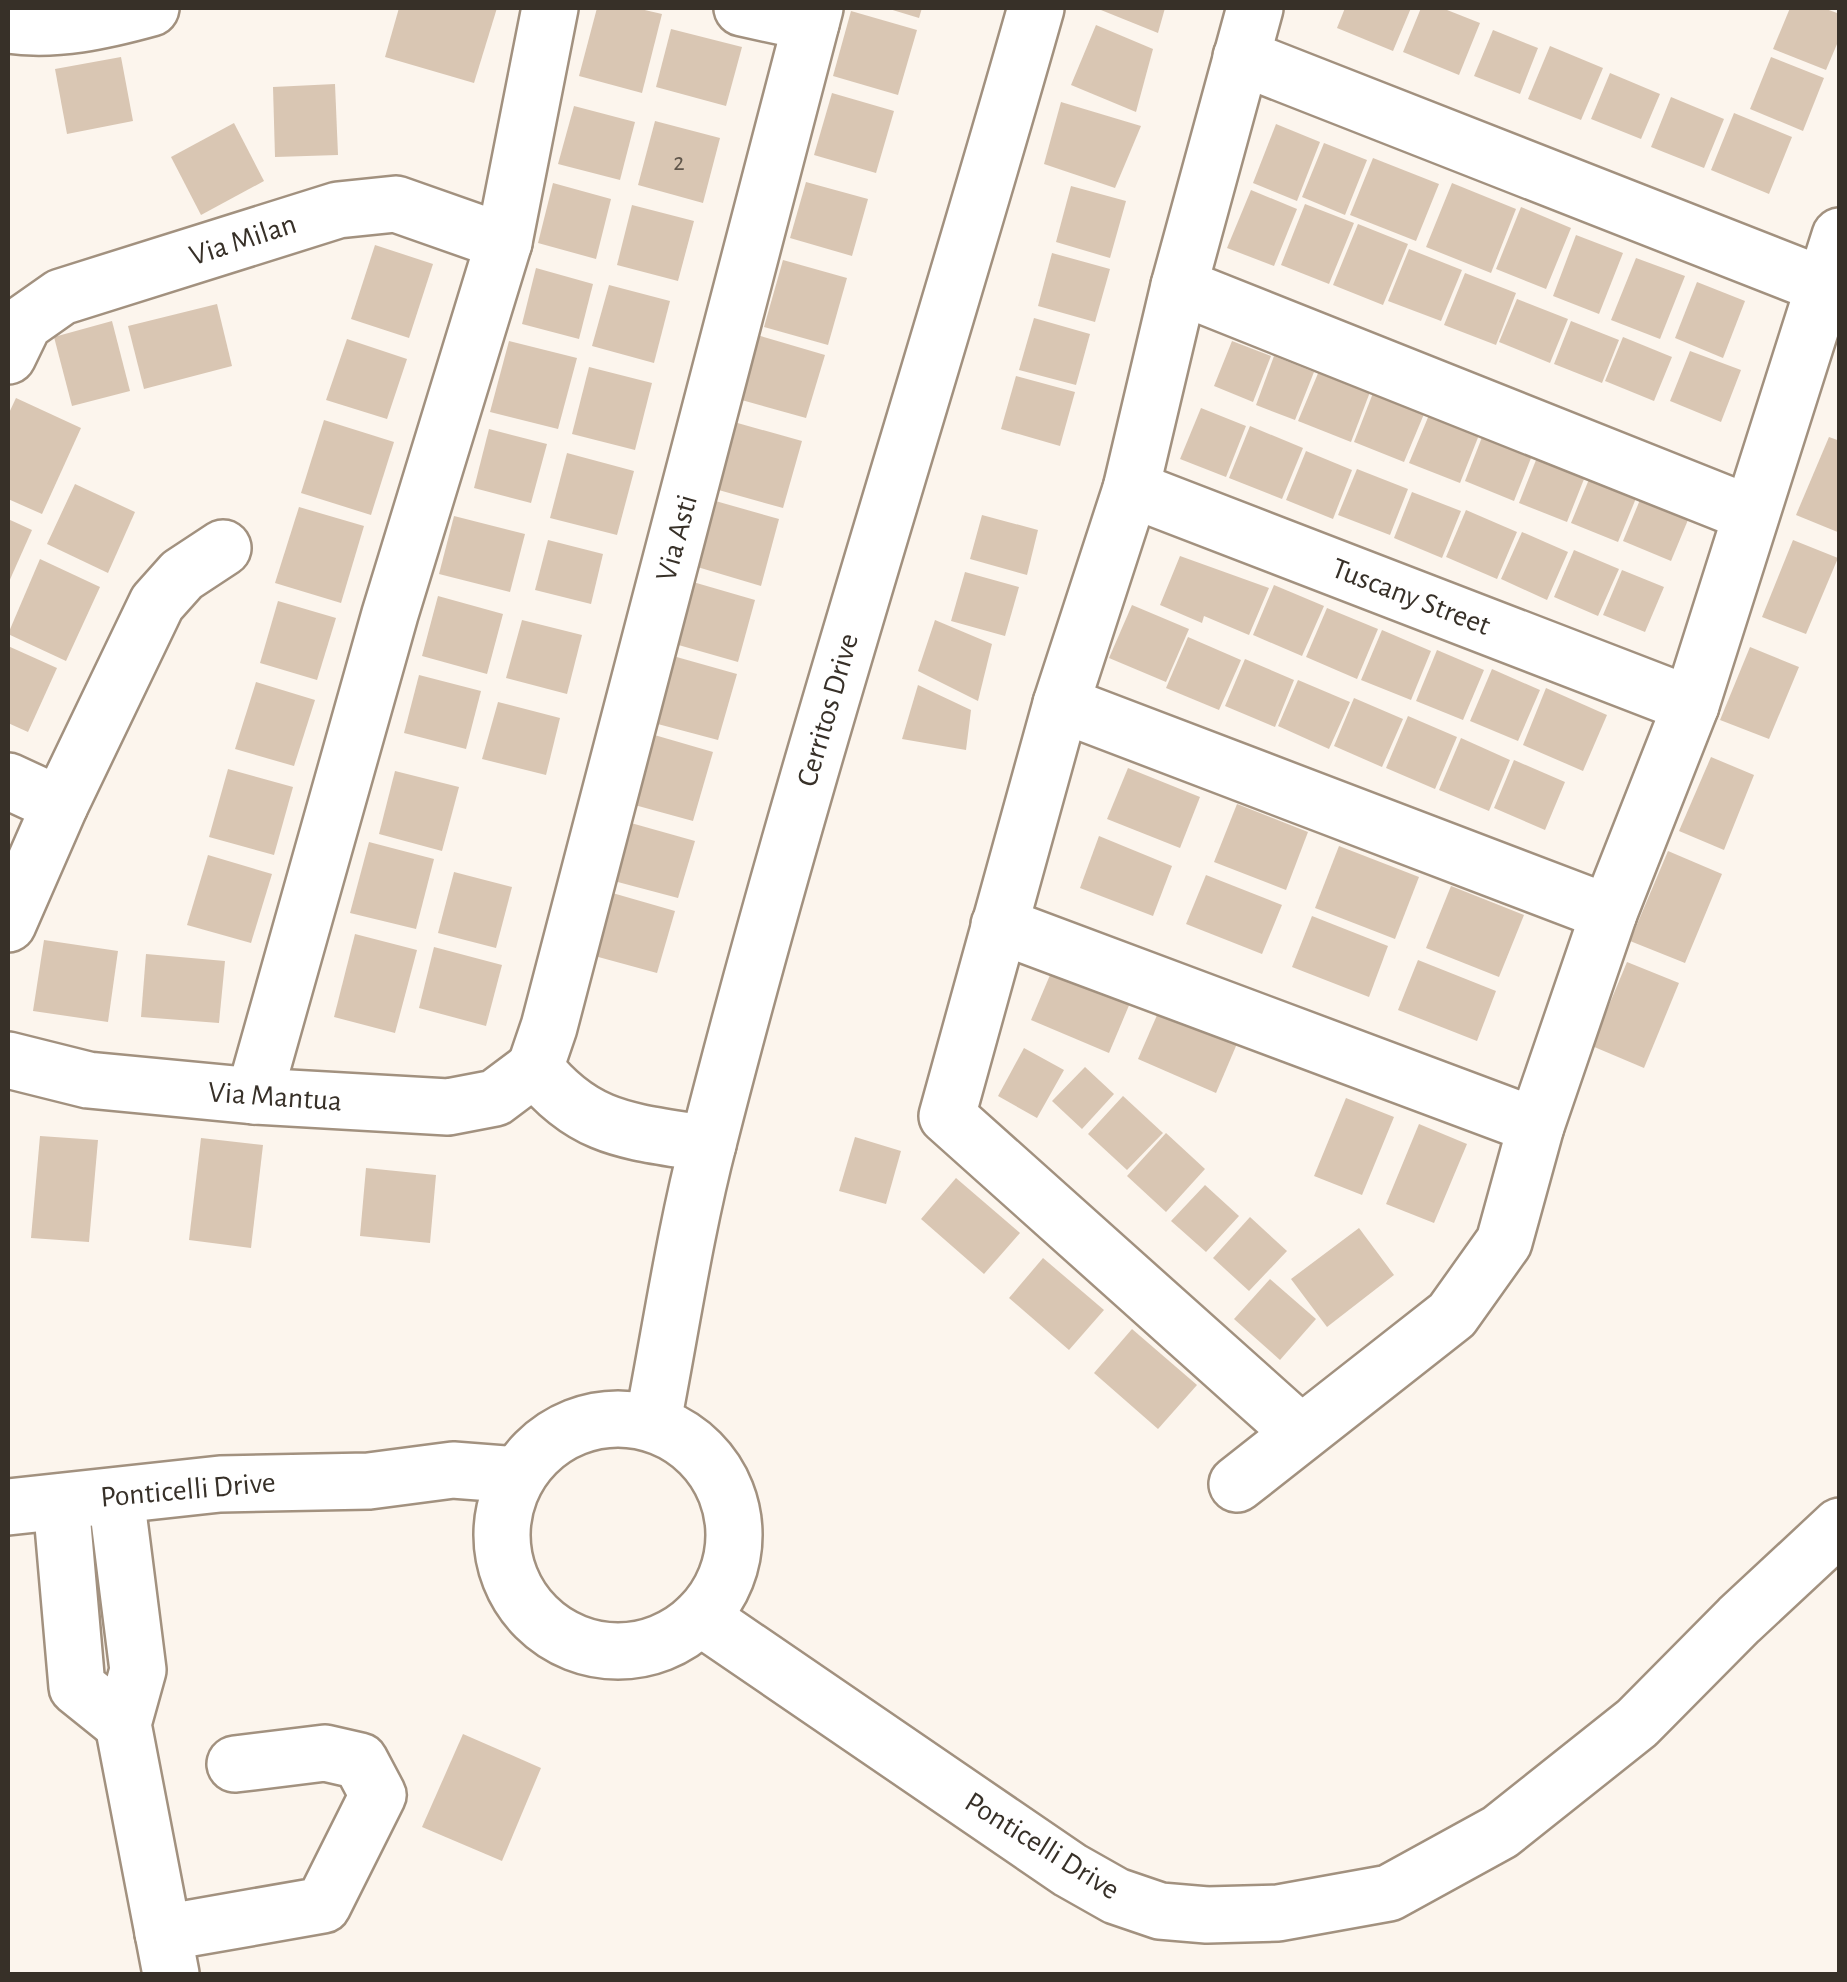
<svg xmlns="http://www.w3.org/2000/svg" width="1847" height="1982" font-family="'Alegreya Sans',sans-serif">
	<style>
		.building { fill: #d9c6b3 }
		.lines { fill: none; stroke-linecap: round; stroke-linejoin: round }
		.street-casing { stroke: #a2917f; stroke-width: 60 }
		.secondary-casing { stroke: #a2917f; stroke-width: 60 }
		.street { stroke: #fff; stroke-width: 55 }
		.secondary { stroke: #fff; stroke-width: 55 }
		.labels { text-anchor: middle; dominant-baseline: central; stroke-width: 8; stroke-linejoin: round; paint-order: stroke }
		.number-label { font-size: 25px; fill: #60564b }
		.street-label { font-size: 30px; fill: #373028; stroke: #fff }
	</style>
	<rect width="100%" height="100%" fill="#fcf5ed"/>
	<g class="building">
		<path d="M399 8H497L474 83 385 57Z"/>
		<path d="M597 8H636L662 14 642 93 579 76Z"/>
		<path d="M886 8H922L919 18Z"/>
		<path d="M1096 8H1165L1158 33Z"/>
		<path d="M1345 8H1411L1393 51 1337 28Z"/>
		<path d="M1421 8H1442L1480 23 1459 75 1403 52Z"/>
		<path d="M1790 8H1823L1840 14V37L1826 70 1773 49Z"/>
		<path d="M851 11 917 30 898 95 833 76Z"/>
		<path d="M1096 25 1153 49 1136 112 1071 85Z"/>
		<path d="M671 29 742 47 726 106 656 87Z"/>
		<path d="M1493 30 1538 48 1520 94 1474 76Z"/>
		<path d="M1550 46 1603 68 1581 120 1528 99Z"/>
		<path d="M121 57 133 121 67 134 55 69Z"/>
		<path d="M1771 57 1824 78 1803 131 1750 109Z"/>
		<path d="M1610 73 1660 94 1641 139 1591 119Z"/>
		<path d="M335 84 338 155 275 157 273 87Z"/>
		<path d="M832 93 894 111 876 173 814 155Z"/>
		<path d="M1671 97 1724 119 1704 168 1651 147Z"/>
		<path d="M1061 102 1141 126 1115 188 1044 164Z"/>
		<path d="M574 106 635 122 620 180 558 164Z"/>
		<path d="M1734 113 1792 137 1769 194 1711 170Z"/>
		<path d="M655 121 720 138 703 203 638 185Z"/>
		<path d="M234 123 264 181 201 215 171 157Z"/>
		<path d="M1276 124 1320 142 1297 201 1253 183Z"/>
		<path d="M1324 143 1367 160 1345 215 1302 197Z"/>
		<path d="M1373 158 1439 184 1416 241 1350 215Z"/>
		<path d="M806 182 868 199 852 256 790 238Z"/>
		<path d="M553 183 611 199 596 259 538 243Z"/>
		<path d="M1452 183 1516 209 1491 273 1426 247Z"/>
		<path d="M1071 186 1126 201 1110 258 1056 242Z"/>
		<path d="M1251 190 1297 209 1274 266 1227 248Z"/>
		<path d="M1305 204 1354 223 1329 284 1281 265Z"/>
		<path d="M632 205 694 221 678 281 617 265Z"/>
		<path d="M1521 207 1571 228 1546 289 1496 269Z"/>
		<path d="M1358 224 1408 244 1383 305 1333 285Z"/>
		<path d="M1576 235 1623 253 1599 314 1553 296Z"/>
		<path d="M375 245 433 264 409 338 351 319Z"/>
		<path d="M1409 249 1462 270 1441 321 1388 301Z"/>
		<path d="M1052 253 1110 269 1095 322 1038 306Z"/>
		<path d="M1636 258 1685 276 1660 339 1611 320Z"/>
		<path d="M783 260 847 278 828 345 764 327Z"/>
		<path d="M536 268 593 284 579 339 522 324Z"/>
		<path d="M1465 273 1516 293 1496 345 1444 325Z"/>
		<path d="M1697 282 1745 301 1723 358 1675 338Z"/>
		<path d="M609 285 670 301 654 363 592 346Z"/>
		<path d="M1517 299 1568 319 1550 363 1499 342Z"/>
		<path d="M217 304 232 366 144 389 128 326Z"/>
		<path d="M1034 318 1090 334 1076 385 1019 370Z"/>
		<path d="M112 321 130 391 72 406 54 337Z"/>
		<path d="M1571 321 1619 340 1602 383 1554 364Z"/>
		<path d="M757 335 825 355 806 418 738 399Z"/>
		<path d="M1623 337 1672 357 1654 401 1605 381Z"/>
		<path d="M347 339 407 359 387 419 326 400Z"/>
		<path d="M509 341 577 358 558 429 490 412Z"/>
		<path d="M1232 341 1271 356 1253 402 1214 386Z"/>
		<path d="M1690 351 1741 370 1721 422 1670 401Z"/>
		<path d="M1274 356 1314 372 1295 420 1256 405Z"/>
		<path d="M589 367 652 383 635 450 572 434Z"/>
		<path d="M1319 371 1370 392 1351 442 1298 421Z"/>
		<path d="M1016 376 1075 392 1060 446 1001 429Z"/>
		<path d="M1373 393 1424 414 1404 462 1354 442Z"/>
		<path d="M16 398 81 428 42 514 8 499V415Z"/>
		<path d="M1201 408 1246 426 1226 477 1180 459Z"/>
		<path d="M1429 415 1479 435 1460 483 1409 463Z"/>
		<path d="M324 420 394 442 371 515 301 493Z"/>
		<path d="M734 422 802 441 783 508 715 489Z"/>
		<path d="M1250 426 1303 448 1282 499 1229 478Z"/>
		<path d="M489 429 547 444 531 503 474 488Z"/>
		<path d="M1484 432 1533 453 1514 501 1465 481Z"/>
		<path d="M1829 437 1840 441V533L1796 515Z"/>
		<path d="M1306 451 1352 470 1333 519 1286 500Z"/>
		<path d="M567 453 634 471 617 535 550 518Z"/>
		<path d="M1538 455 1586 474 1567 522 1519 503Z"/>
		<path d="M1357 469 1408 489 1390 535 1338 515Z"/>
		<path d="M1592 472 1639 491 1618 542 1571 523Z"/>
		<path d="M75 484 135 512 108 573 47 544Z"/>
		<path d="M1412 492 1461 511 1442 558 1394 538Z"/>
		<path d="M1642 495 1690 515 1671 561 1623 541Z"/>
		<path d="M712 500 779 519 761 586 694 566Z"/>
		<path d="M299 507 364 526 341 603 275 583Z"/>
		<path d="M1466 510 1517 532 1497 579 1446 557Z"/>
		<path d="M982 515 1038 530 1027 575 970 559Z"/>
		<path d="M454 516 525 534 510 592 439 574Z"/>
		<path d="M8 519 32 530 8 584Z"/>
		<path d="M1522 532 1568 552 1547 600 1501 579Z"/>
		<path d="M548 540 603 554 591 604 535 590Z"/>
		<path d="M1793 540 1838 558 1806 634 1762 617Z"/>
		<path d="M1574 550 1619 569 1598 616 1554 597Z"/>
		<path d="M1180 556 1269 588 1249 635 1204 616 1202 623 1160 605Z"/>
		<path d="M40 559 100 587 66 661 8 634Z"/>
		<path d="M1622 570 1664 587 1645 632 1603 615Z"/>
		<path d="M965 572 1019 587 1005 636 951 621Z"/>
		<path d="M693 582 755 600 738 662 675 644Z"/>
		<path d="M1274 585 1324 606 1302 656 1253 635Z"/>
		<path d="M438 596 503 614 487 674 422 656Z"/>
		<path d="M278 601 336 618 317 680 260 663Z"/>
		<path d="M1132 605 1189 629 1166 682 1109 658Z"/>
		<path d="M1327 608 1378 629 1357 679 1306 657Z"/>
		<path d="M522 620 582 635 567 694 506 678Z"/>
		<path d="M935 620 992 644 978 701 918 671Z"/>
		<path d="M1382 630 1431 651 1411 700 1361 680Z"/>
		<path d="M1188 637 1241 660 1219 710 1166 688Z"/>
		<path d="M8 646 57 668 28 732 8 723Z"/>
		<path d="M1750 647 1799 667 1769 739 1720 720Z"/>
		<path d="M1437 650 1484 670 1463 720 1416 701Z"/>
		<path d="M673 656 737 674 718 740 654 723Z"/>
		<path d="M1245 659 1294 680 1275 727 1225 706Z"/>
		<path d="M1492 669 1540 690 1518 741 1470 721Z"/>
		<path d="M419 675 481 691 466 749 404 733Z"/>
		<path d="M1298 680 1350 702 1329 749 1278 726Z"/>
		<path d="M256 682 315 700 294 766 235 749Z"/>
		<path d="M918 685 971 710 966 750 902 739Z"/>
		<path d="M1546 688 1607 715 1583 771 1523 745Z"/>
		<path d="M1354 698 1403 719 1382 767 1334 746Z"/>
		<path d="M498 702 560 718 546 775 482 759Z"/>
		<path d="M1408 716 1457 737 1435 789 1386 768Z"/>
		<path d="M651 734 713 752 693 821 631 804Z"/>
		<path d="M1461 738 1510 760 1489 811 1439 790Z"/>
		<path d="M1711 757 1754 775 1724 850 1679 831Z"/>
		<path d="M1514 760 1565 782 1545 830 1494 808Z"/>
		<path d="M1128 768 1200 797 1180 848 1107 819Z"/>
		<path d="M228 769 293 787 274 855 209 837Z"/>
		<path d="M395 771 459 787 442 851 379 834Z"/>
		<path d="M1237 804 1308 832 1286 890 1214 862Z"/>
		<path d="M631 823 695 841 678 898 614 881Z"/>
		<path d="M1099 836 1172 866 1153 916 1080 888Z"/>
		<path d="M369 842 434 859 416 929 350 913Z"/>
		<path d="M1339 846 1419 877 1395 939 1315 908Z"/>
		<path d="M1668 851 1722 874 1685 963 1630 941Z"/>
		<path d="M208 855 272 874 251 943 187 925Z"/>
		<path d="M454 872 512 887 496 948 438 933Z"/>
		<path d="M1206 875 1282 905 1262 954 1186 924Z"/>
		<path d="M1451 886 1524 915 1499 977 1426 948Z"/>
		<path d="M609 892 675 911 657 973 591 955Z"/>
		<path d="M1312 916 1388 946 1369 997 1292 967Z"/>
		<path d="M355 934 417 950 395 1033 334 1017Z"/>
		<path d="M44 940 118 951 108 1022 33 1011Z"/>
		<path d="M434 947 502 965 486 1026 419 1008Z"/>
		<path d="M146 954 225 961 219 1023 141 1017Z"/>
		<path d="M1418 960 1496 991 1477 1041 1398 1010Z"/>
		<path d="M1627 962 1679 983 1644 1068 1592 1046Z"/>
		<path d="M1053 968 1130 1003 1109 1053 1031 1020Z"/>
		<path d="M1161 1006 1239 1039 1216 1093 1138 1059Z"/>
		<path d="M1024 1048 1064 1070 1037 1118 998 1096Z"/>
		<path d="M1085 1067 1114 1094 1082 1129 1052 1101Z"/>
		<path d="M1123 1096 1163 1133 1127 1170 1088 1134Z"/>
		<path d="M1346 1098 1394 1117 1362 1195 1314 1176Z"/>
		<path d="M1419 1124 1467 1144 1434 1223 1386 1204Z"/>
		<path d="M1166 1133 1205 1169 1166 1212 1127 1176Z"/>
		<path d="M40 1136 98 1140 89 1242 31 1238Z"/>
		<path d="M855 1137 901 1151 886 1204 839 1191Z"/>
		<path d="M201 1138 263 1145 251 1248 189 1240Z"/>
		<path d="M366 1168 436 1175 430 1243 360 1236Z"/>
		<path d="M956 1178 1020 1233 984 1274 921 1219Z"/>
		<path d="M1205 1185 1239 1216 1206 1252 1171 1221Z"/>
		<path d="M1250 1217 1287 1251 1249 1291 1213 1258Z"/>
		<path d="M1359 1228 1394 1275 1327 1327 1291 1279Z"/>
		<path d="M1043 1258 1104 1310 1069 1350 1009 1298Z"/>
		<path d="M1270 1279 1316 1319 1280 1360 1234 1319Z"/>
		<path d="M1132 1329 1197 1385 1158 1429 1094 1373Z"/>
		<path d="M463 1734 541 1768 502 1861 422 1827Z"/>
	</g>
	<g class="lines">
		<defs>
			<g id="street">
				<path d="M742 8 811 23"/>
				<path d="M1255 8 1179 286 1131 489 1061 704 947 1116 1301 1433"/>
				<path d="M8 25C56 32 104 21 151 8"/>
				<path d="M1241 57 1822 285"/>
				<path d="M1179 286 1751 514"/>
				<path d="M8 356 24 323 61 297 338 210 396 204 504 242"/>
				<path d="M1131 489 1691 705"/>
				<path d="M1061 704 1609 913"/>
				<path d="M8 781 60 805"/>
				<path d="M8 924 60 805 157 603 182 575 223 548"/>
				<path d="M999 925 1536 1126"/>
				<path d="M8 1060 88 1080 254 1096 448 1107 495 1098 535 1068"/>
				<path d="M535 1068 549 1027 815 8"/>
				<path d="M535 1068C586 1132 632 1131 708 1144"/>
				<path d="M254 1096 390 614 504 242 550 8"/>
				<path d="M1237 1484 1452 1315 1504 1242 1536 1126 1609 913 1691 705 1840 236"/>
				<path d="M116 1496 138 1670 123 1724 171 1974"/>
				<path d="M61 1502 77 1687 123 1724"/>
				<path d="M163 1933 323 1905 378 1795 360 1761 325 1753 235 1764"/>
			</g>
			<g id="secondary">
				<circle cx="618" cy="1535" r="116"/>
				<path d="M653 1421C671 1328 685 1232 709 1140 806 759 929 386 1036 8"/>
				<path d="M8 1507 220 1484 369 1481 453 1470 518 1475"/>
				<path d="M700 1617 1070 1870 1116 1896 1160 1911 1207 1915 1278 1913 1389 1893 1500 1832 1637 1723 1739 1620 1840 1526"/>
			</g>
		</defs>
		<use href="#street" class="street-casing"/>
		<use href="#secondary" class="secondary-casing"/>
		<use href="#street" class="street"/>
		<use href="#secondary" class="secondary"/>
	</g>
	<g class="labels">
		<g class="number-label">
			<text x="679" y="162">2</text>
		</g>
		<g class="street-label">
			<text transform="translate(243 240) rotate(-18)">Via Milan</text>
			<text transform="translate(677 538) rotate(-75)">Via Asti</text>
			<text transform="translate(1411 597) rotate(21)">Tuscany Street</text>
			<text transform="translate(828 710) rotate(-74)">Cerritos Drive</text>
			<text transform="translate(275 1097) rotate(4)">Via Mantua</text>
			<text transform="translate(188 1490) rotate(-5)">Ponticelli Drive</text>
			<text transform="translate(1042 1846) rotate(32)">Ponticelli Drive</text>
		</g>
	</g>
	<rect width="1847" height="1982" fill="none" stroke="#373028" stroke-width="20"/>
</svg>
